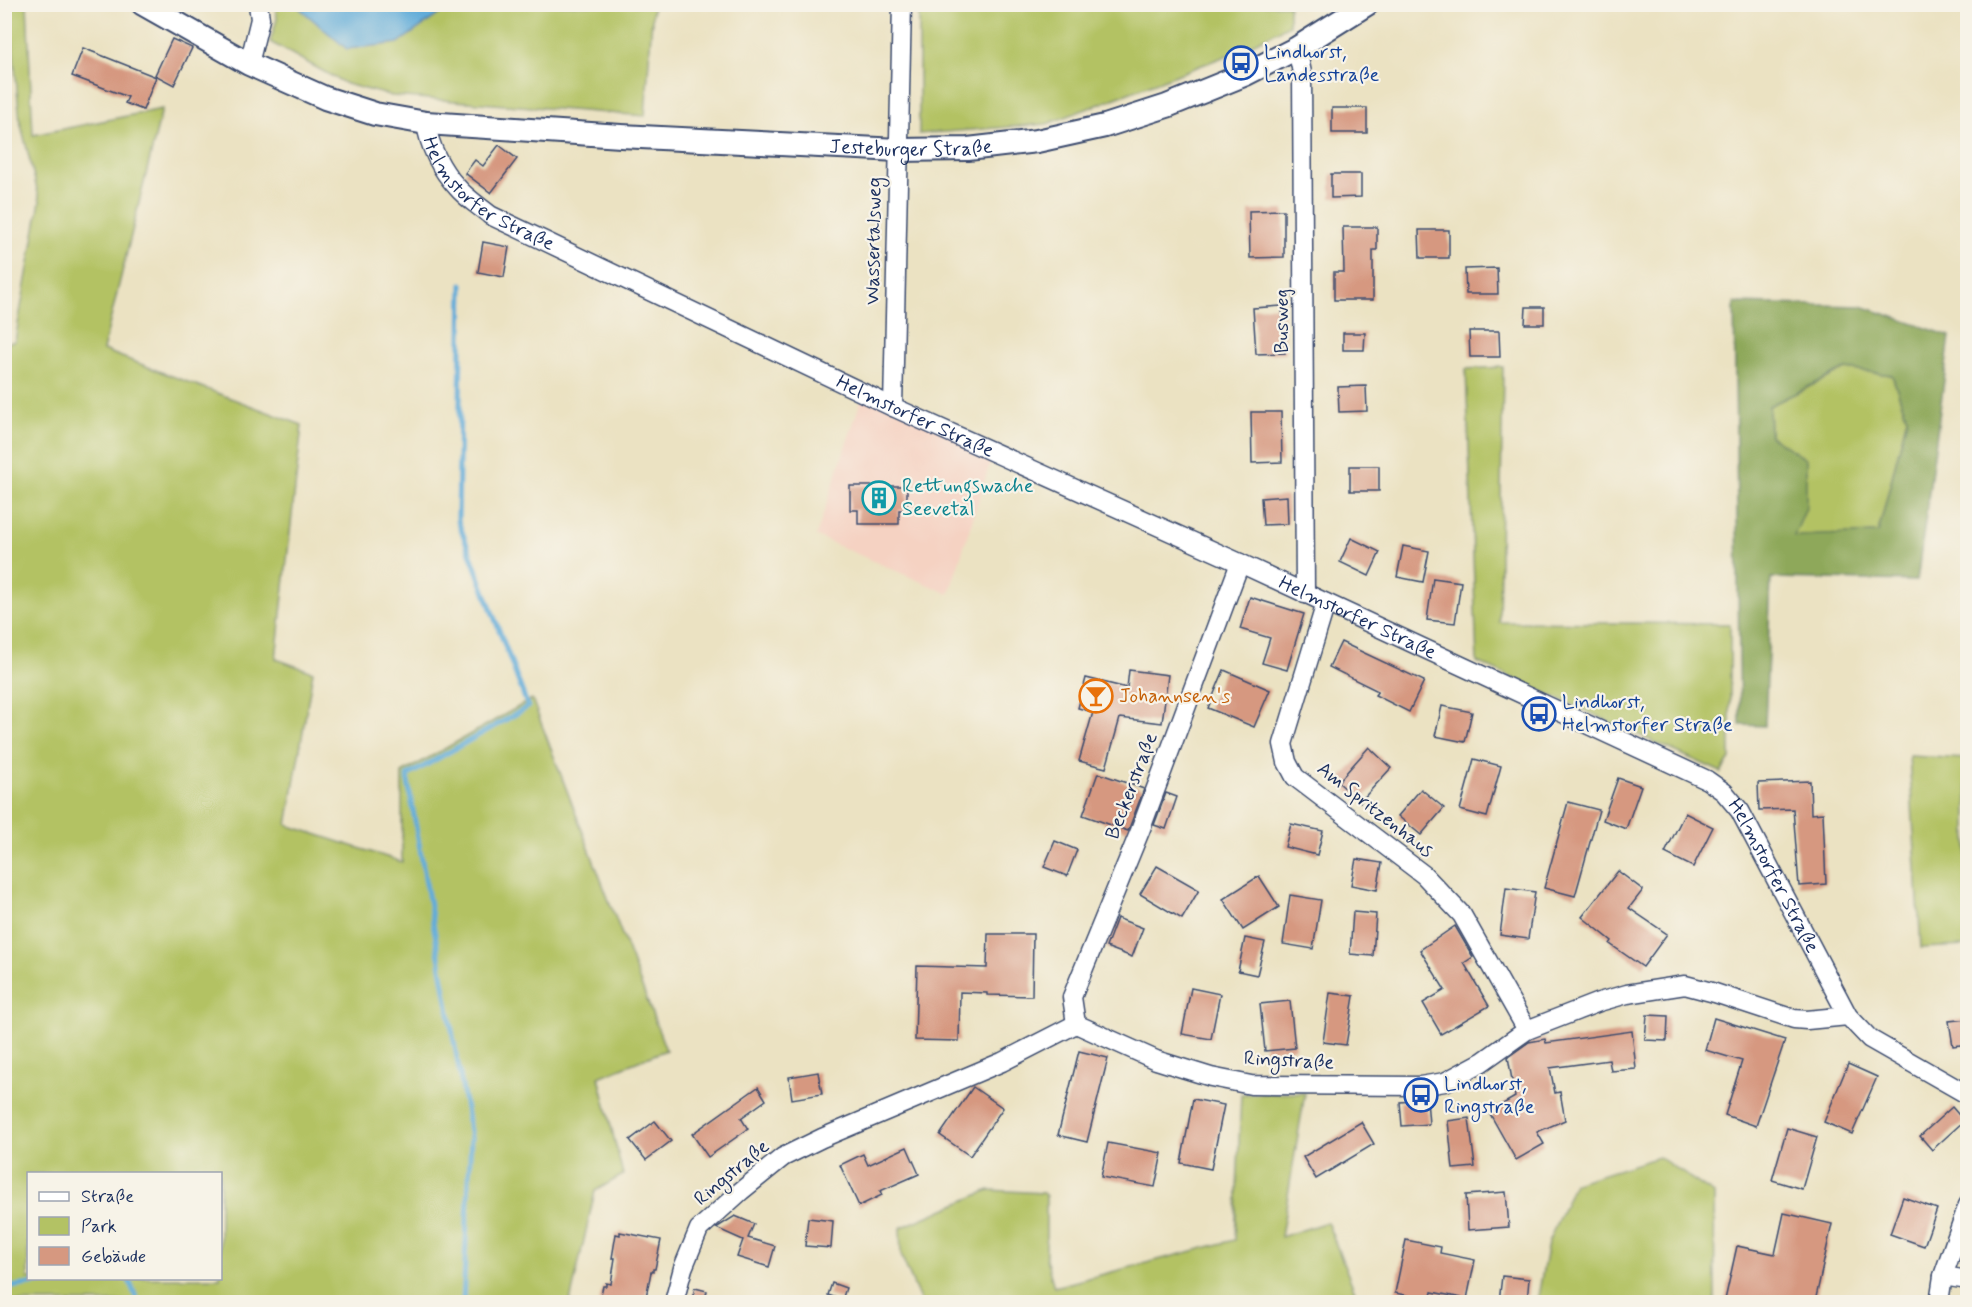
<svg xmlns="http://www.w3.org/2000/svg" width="1972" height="1307" font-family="Mynerve,sans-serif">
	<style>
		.built { fill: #f5d2c2 }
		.green { fill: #b3c264; stroke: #677861; stroke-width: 1.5; fill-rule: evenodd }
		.forest { fill: #8ea85a; stroke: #546c5c; stroke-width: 1.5; fill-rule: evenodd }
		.water { fill: #60acd9; stroke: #3e6e9c; stroke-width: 1.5 }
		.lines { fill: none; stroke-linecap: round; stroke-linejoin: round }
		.stream { stroke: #60acd9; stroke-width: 5 }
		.building { fill: #d69880 }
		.minor-casing { stroke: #3a4a6d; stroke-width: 21 }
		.major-casing { stroke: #3a4a6d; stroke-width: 26 }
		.minor { stroke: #fff; stroke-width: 18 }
		.major { stroke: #fff; stroke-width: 22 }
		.labels { text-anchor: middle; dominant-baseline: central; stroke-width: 4.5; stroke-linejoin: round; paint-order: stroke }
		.transit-label { font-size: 20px; fill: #164399; stroke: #f7f3e8; text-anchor: start }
		.street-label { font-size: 20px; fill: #1b2f5e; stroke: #f7f3e8 }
		.culture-label { font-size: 20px; fill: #0d838f; stroke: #f7f3e8; text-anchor: start }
		.food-label { font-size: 20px; fill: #c56008; stroke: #f7f3e8; text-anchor: start }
	</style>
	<rect width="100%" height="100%" fill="#f7f3e8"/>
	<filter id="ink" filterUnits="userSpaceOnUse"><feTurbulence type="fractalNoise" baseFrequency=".0167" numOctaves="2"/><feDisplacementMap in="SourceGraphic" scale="12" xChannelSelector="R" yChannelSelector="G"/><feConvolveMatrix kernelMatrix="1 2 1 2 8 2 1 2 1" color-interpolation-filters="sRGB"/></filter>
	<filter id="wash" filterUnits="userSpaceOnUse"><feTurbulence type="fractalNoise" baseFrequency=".008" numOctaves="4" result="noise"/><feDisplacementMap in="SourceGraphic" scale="24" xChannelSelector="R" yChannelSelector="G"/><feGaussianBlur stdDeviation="1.35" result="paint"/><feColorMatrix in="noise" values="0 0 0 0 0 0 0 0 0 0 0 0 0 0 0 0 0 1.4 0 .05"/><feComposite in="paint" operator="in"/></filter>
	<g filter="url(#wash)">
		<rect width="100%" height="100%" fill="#ebe2c2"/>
		<path class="built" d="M863 394 993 454 949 594 816 536Z"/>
		<g class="green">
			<path d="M27 4 33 135 162 109 103 350 302 425 276 659 313 672 287 825 402 862V773L532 699 666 1050 599 1077 623 1175 595 1191 570 1302H5L4 344 15 341 40 201 20 121 9 5ZM28 1174H220V1278H28Z"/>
			<path d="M276 5H296L347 49 398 43 452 5H653L645 116 392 96 346 84 270 42 277 19Z"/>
			<path d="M919 5H1289V25L1239 51 1047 124 919 134Z"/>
			<path d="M1503 367 1499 622 1730 624V759L1721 772 1477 662 1466 369Z"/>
			<path d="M1846 369 1892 375 1907 418 1878 533 1793 537 1806 508 1770 436 1769 406Z"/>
			<path d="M1909 756 1967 759V946L1921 948Z"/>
			<path d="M1305 1093 1281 1237 1327 1222 1359 1302H921L901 1255 900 1228 989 1190 1043 1193 1046 1196V1259L1054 1287 1235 1240 1241 1094Z"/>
			<path d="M1659 1157 1714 1194 1715 1302H1537L1548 1243 1574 1183Z"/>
		</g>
		<path class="forest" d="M1734 303 1861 306 1950 336 1917 581 1771 578 1765 726 1740 725ZM1845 369 1892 375 1907 418 1878 533 1794 536 1806 508V459L1770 436 1769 406Z"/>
		<path class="water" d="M296 5H452L398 43 347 49Z"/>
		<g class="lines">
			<g class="stream">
				<path d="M462 284 458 521 528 707 407 776 471 1137 463 1302"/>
				<path d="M128 1278 138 1302"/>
				<path d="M4 1288 71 1278"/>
			</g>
		</g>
		<g id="blocks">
			<g class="building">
				<path d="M172 39 192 48 174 85 155 75Z"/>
				<path d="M83 48 156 77 143 110 125 103 128 97 72 76Z"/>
				<rect x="1332" y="108" width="35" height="25"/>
				<path d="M499 145 517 159 491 193 465 173 475 160 483 166Z"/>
				<path d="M1331 174H1361V197L1331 198Z"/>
				<path d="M1284 210V257L1250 258 1249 211Z"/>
				<path d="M1343 227H1377V250H1373V300H1334V272H1344Z"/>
				<path d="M1419 230H1449V258H1420Z"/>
				<path d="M483 242 509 247 504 277 478 272Z"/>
				<path d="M1497 268 1498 294H1466L1465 269Z"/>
				<path d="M1282 306 1285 353 1256 354 1253 308Z"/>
				<path d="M1526 307H1544V324H1525Z"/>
				<path d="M1469 331H1499L1500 357H1470Z"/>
				<path d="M1343 333H1365L1364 350H1343Z"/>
				<path d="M1366 386 1367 411 1339 412 1338 387Z"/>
				<path d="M1251 412H1281L1282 462 1252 463Z"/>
				<rect x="1350" y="466" width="29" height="25"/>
				<path d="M850 486H907V510H899V524H858V510H850Z"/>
				<path d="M1287 496 1288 524 1263 525 1261 498Z"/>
				<path d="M1351 538 1380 552 1369 576 1340 562Z"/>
				<path d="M1403 546 1429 551 1423 582 1397 577Z"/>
				<path d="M1433 578 1461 582 1455 623 1427 620Z"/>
				<path d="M1250 597 1304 614 1287 670 1262 663 1270 638 1240 629Z"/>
				<path d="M1341 642 1424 681 1409 712 1375 695 1378 691 1329 667Z"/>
				<path d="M1129 670 1168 675 1162 723 1120 718 1106 768 1079 761 1093 712 1078 708 1086 678 1127 688Z"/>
				<path d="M1224 670 1270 690 1254 727 1208 708Z"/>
				<path d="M1442 706 1472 712 1465 742 1435 736Z"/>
				<path d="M1369 747 1391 768 1360 802 1338 782Z"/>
				<path d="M1474 759 1501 766 1487 817 1460 810Z"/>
				<path d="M1098 773 1144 789 1128 831 1083 815Z"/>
				<path d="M1618 778 1641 786 1626 829 1603 820Z"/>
				<path d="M1810 781 1811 814 1823 813 1826 884 1799 886 1793 809 1759 810 1758 783Z"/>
				<path d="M1421 789 1444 808 1421 835 1398 816Z"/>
				<path d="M1166 793 1177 797 1166 829 1154 825Z"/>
				<path d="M1568 802 1599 810 1575 896 1544 888Z"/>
				<path d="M1685 813 1713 827 1693 867 1665 853Z"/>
				<path d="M1291 824 1323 831 1317 855 1285 847Z"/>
				<path d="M1055 841 1077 850 1067 876 1044 867Z"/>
				<path d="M1356 859 1382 863 1377 890 1351 885Z"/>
				<path d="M1157 866 1199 890 1182 919 1140 894Z"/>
				<path d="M1618 871 1643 890 1629 908 1667 934 1643 967 1610 944 1612 941 1582 917Z"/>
				<path d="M1259 876 1279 907 1243 930 1223 899Z"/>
				<path d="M1506 888 1535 892 1528 939 1500 935Z"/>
				<path d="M1290 895 1321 900 1313 949 1283 944Z"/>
				<path d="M1353 912 1376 914 1373 956 1350 954Z"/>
				<path d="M1117 918 1143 928 1132 957 1106 947Z"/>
				<path d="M1455 926 1473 957 1464 963 1489 1006 1441 1034 1423 1003 1445 990 1420 950Z"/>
				<path d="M988 934H1033L1032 996 987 995V993L960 992 959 1041 915 1040 917 966 987 968Z"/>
				<path d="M1245 938 1265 942 1257 975 1238 971Z"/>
				<path d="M1191 988 1220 994 1211 1039 1182 1034Z"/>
				<path d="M1330 993 1354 996 1346 1045 1323 1042Z"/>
				<path d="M1290 1001 1295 1048 1265 1051 1260 1004Z"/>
				<path d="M1647 1015 1668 1016 1667 1041 1645 1040Z"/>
				<path d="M1714 1018 1785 1040 1756 1126 1725 1115 1742 1061 1705 1050Z"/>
				<path d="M1968 1019V1044L1953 1046 1949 1021Z"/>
				<path d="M1632 1031 1636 1069 1611 1071 1609 1060 1550 1068 1555 1093 1560 1092 1565 1120 1537 1132 1544 1144 1516 1160 1489 1112 1515 1097 1508 1057 1529 1042 1545 1039 1546 1043Z"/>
				<path d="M1079 1051 1108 1058 1087 1142 1058 1135Z"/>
				<path d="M1848 1064 1877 1077 1852 1134 1824 1122Z"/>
				<path d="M818 1072 822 1094 792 1099 789 1077Z"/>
				<path d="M758 1087 766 1100 741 1118 748 1129 708 1157 692 1134Z"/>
				<path d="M973 1087 1003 1108 970 1156 940 1135Z"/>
				<path d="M1193 1099 1224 1105 1211 1169 1181 1163Z"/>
				<path d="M1427 1100 1429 1124 1402 1126 1400 1102Z"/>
				<path d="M1952 1107 1964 1121 1932 1150 1920 1136Z"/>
				<path d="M1469 1118 1475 1167 1453 1169 1448 1121Z"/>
				<path d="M655 1121 671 1141 646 1160 630 1140Z"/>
				<path d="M1361 1122 1374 1144 1316 1179 1303 1157Z"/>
				<path d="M1787 1128 1817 1137 1802 1189 1772 1180Z"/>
				<path d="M1108 1143 1162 1153 1155 1187 1101 1177Z"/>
				<path d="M907 1147 919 1174 880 1191 882 1195 859 1206 840 1165 863 1154 868 1165Z"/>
				<path d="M1506 1192 1509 1227 1468 1230 1466 1195Z"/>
				<path d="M1903 1197 1937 1209 1924 1246 1890 1234Z"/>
				<path d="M1784 1213 1832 1224 1815 1302H1737L1725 1300 1737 1246 1775 1254Z"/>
				<path d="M735 1216 754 1224 748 1238 775 1246 769 1267 737 1257 743 1240 716 1228Z"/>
				<path d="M808 1218 833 1221 831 1248 805 1246Z"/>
				<path d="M620 1232 661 1240 655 1269H653V1272H651L645 1302H599L603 1286H606V1283L611 1284 615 1258H612L616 1234 620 1235Z"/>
				<path d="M1406 1240 1441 1247 1440 1253 1475 1260 1467 1299 1432 1292 1430 1300 1395 1293Z"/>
				<path d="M1502 1276 1529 1279 1527 1302H1499Z"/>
				<path d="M832 1283 846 1288 842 1300 828 1295Z"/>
				<path d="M695 1288 707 1291 704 1302H691Z"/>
			</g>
		</g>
	</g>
	<g filter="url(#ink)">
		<use href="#blocks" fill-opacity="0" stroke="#3a4a6d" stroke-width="1.5"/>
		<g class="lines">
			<defs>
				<g id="minor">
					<path d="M1297 48 1302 73 1305 594"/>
					<path d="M249 64 260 19 258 4"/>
					<path id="s1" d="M426 123C429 146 441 170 457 187 466 198 479 206 490 215L893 407 1240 563 1707 780 1724 792 1740 811 1848 1016 1870 1039 1968 1095"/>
					<path d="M893 407 902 4"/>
					<path d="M1326 603 1283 744 1287 762 1295 777 1424 875 1462 915 1527 1030"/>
					<path d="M1076 1024 1156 1060 1211 1077 1251 1085 1420 1086 1445 1082 1482 1062 1527 1030 1599 1002 1627 994 1685 985 1715 993 1794 1019 1807 1020 1848 1016"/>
					<path d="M1076 1024 1072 997 1140 831 1240 563"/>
					<path d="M1943 1276 1968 1280"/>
					<path d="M674 1302 683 1268 699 1229 741 1191 783 1157 822 1138 1002 1062 1076 1024"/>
					<path d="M1939 1302 1943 1276 1968 1205"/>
				</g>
				<g id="major">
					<path id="s2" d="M143 4 249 64 325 98 375 114 426 123 621 136 898 150 968 149 1037 141 1105 126 1167 106 1246 74 1297 48 1367 4"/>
				</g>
			</defs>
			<use href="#minor" class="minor-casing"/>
			<use href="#major" class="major-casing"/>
			<use href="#minor" class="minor"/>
			<use href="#major" class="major"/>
		</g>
	</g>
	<defs>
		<symbol id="bus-ring" viewBox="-11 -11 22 22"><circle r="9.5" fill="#f7f3e8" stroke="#1a4fb4" stroke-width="1.5"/><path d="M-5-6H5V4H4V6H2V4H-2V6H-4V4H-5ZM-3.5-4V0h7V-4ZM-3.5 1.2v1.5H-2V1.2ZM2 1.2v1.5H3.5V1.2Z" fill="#1a4fb4"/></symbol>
		<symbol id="building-ring" viewBox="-11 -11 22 22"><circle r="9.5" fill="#f7f3e8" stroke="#0f9aa8" stroke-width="1.5"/><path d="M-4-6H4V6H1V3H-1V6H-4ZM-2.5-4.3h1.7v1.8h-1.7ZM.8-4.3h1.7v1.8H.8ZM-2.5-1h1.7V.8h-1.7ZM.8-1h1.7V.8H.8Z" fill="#0f9aa8"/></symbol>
		<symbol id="bar-ring" viewBox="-11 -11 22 22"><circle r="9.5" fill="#f7f3e8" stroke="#e8710a" stroke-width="1.5"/><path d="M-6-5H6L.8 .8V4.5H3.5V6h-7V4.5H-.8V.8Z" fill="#e8710a"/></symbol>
	</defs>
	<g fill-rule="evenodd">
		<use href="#bus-ring" x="1222" y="44" width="38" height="38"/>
		<use href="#building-ring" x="860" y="479" width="38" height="38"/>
		<use href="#bar-ring" x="1077" y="677" width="38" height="38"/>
		<use href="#bus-ring" x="1520" y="695" width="38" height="38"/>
		<use href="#bus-ring" x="1402" y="1076" width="38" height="38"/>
	</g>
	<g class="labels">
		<g class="transit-label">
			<text x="1264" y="52">Lindhorst,<tspan x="1264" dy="23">Landesstraße</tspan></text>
			<text x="1562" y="702">Lindhorst,<tspan x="1562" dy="23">Helmstorfer Straße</tspan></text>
			<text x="1444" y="1084">Lindhorst,<tspan x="1444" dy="23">Ringstraße</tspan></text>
		</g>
		<g class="street-label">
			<text stroke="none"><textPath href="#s2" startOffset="795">Jesteburger Straße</textPath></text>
			<text stroke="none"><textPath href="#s1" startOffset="100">Helmstorfer Straße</textPath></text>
			<text transform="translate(874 241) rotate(-89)">Wassertalsweg</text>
			<text transform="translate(1282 321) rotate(-90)">Busweg</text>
			<text stroke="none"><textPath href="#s1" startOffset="586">Helmstorfer Straße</textPath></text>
			<text stroke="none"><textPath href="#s1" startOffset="1072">Helmstorfer Straße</textPath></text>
			<text transform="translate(1132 786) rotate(-69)">Beckerstraße</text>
			<text transform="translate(1375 810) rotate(38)">Am Spritzenhaus</text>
			<text stroke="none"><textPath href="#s1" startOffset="1576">Helmstorfer Straße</textPath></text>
			<text transform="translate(1289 1061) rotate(3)">Ringstraße</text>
			<text transform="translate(732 1173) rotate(-40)">Ringstraße</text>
		</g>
		<g class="culture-label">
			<text x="902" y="486">Rettungswache<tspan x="902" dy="23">Seevetal</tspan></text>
		</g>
		<g class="food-label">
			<text x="1119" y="696">Johannsen's</text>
		</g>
	</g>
	<rect width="1972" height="1307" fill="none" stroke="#f7f3e8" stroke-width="24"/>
	<rect x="27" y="1172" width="195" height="108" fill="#f7f3e8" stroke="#9fa5b1" stroke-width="1.5"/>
	<rect x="39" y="1192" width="30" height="9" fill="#ffffff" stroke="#9fa5b1" stroke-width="1.5"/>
	<text x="81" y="1202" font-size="18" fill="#1b2f5e">Straße</text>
	<rect x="39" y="1217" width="30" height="18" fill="#b3c264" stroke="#9fa5b1" stroke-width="1.5"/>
	<text x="81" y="1232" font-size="18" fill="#1b2f5e">Park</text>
	<rect x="39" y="1247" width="30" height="18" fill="#d69880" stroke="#9fa5b1" stroke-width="1.5"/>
	<text x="81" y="1262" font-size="18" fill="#1b2f5e">Gebäude</text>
</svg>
